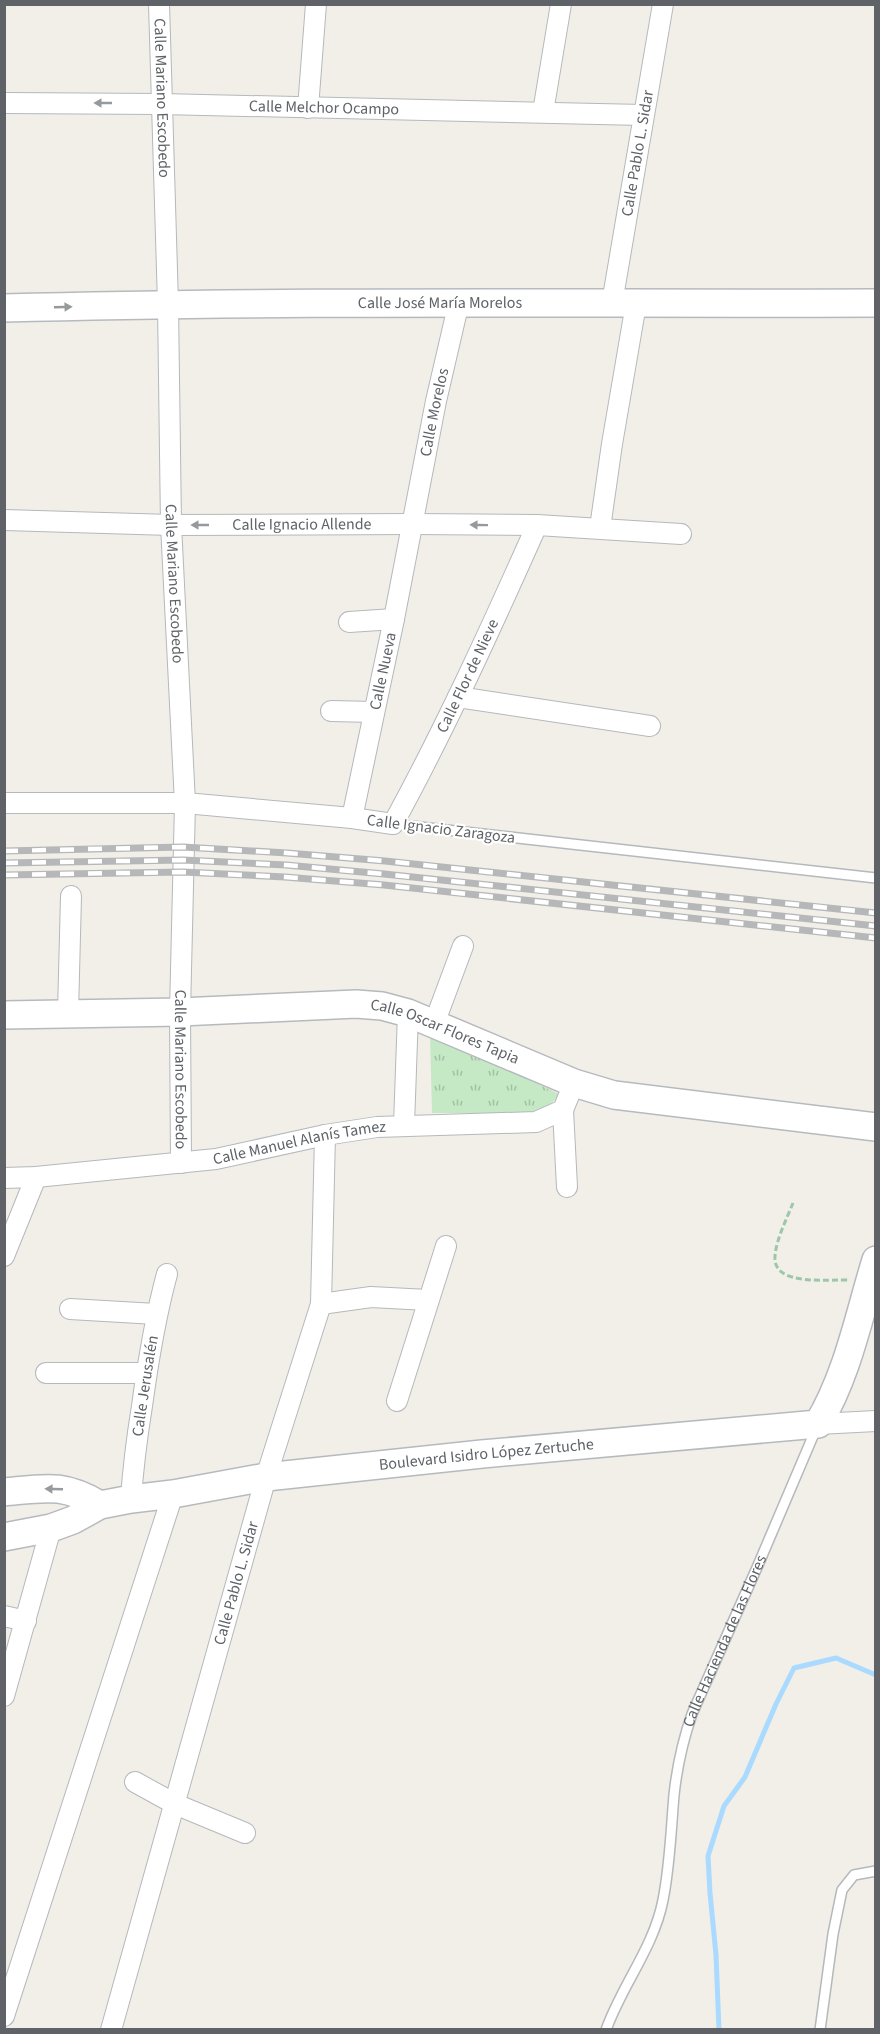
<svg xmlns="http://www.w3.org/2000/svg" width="880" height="2034" font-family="'Source Sans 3',sans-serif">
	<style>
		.park { fill: url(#park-tufts) }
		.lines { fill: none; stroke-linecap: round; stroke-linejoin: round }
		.stream { stroke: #aadaff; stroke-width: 5 }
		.lane-casing { stroke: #b5b8bc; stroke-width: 12 }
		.street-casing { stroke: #b5b8bc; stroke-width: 22 }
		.secondary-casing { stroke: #b6babf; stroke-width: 30 }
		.path { stroke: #9cc7a9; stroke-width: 3; stroke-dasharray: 6 3; stroke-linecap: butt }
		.lane { stroke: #fff; stroke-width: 9 }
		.street { stroke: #fff; stroke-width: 20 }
		.secondary { stroke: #fff; stroke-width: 27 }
		.rail-casing { stroke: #b6b7b8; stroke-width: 7 }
		.rail { stroke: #fff; stroke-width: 4.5; stroke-dasharray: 14; stroke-linecap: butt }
		.oneway { fill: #979a9d }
		.labels { text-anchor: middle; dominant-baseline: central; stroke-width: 4.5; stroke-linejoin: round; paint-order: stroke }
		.street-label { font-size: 16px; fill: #5f6368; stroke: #fff }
	</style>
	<defs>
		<pattern id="park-tufts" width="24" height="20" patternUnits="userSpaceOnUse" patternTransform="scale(1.5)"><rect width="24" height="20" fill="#c5e8c5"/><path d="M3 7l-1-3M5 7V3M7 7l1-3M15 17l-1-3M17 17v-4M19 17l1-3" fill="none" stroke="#a3c0a4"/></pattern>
	</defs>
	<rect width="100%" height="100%" fill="#f1efe8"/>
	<path class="park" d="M430 1033 561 1095 539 1113H432Z"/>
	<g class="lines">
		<path class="stream" d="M719 2030 716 1955 710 1893 708 1856 724 1806 745 1777 776 1704 794 1668 836 1658 876 1675"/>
		<defs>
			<g id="lane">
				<path d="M393 824 876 878"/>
				<path id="s1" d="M606 2030C622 1985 654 1947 663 1900 670 1865 671 1830 674 1795 677 1767 683 1740 692 1714L759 1563 816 1429"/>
				<path d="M820 2030 833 1934 842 1890 854 1875 876 1871"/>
			</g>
			<g id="street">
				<path id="s2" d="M159 4 168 304 171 525 185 803 180 1012 181 1163"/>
				<path id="s3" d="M4 103 161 104 643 115"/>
				<path d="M308 108 316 4"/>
				<path d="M543 112 561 4"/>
				<path id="s4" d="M612 303 663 4"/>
				<path id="s5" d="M4 520 171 525 412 524 537 525 681 534"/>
				<path d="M600 528 612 444 636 304"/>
				<path d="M349 622 394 619"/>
				<path d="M458 697 650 726"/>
				<path d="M331 711 374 712"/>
				<path id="s6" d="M4 803H185L352 818 393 824C446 727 492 626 537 525"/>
				<path id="s7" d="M352 818 394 619 436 401 459 302"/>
				<path d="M68 1013 71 896"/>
				<path d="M434 1024 463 946"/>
				<path d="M563 1110 567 1187"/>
				<path d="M404 1125 408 1013"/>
				<path id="s8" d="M4 1178 36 1177 216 1159 325 1135 377 1127 536 1122 563 1110 574 1083"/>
				<path d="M4 1256 36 1177"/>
				<path d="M321 1304 371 1297 428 1300"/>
				<path d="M70 1309 156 1314"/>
				<path d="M46 1373H146"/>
				<path d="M397 1401 446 1246"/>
				<path d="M818 1424 876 1421"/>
				<path id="s9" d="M131 1499C133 1468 137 1437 142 1406 148 1362 155 1318 167 1274"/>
				<path d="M4 1616 26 1621"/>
				<path d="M4 1696 51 1528"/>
				<path d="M135 1782 175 1804 245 1833"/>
				<path d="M4 2016 173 1494"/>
				<path id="s10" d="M111 2030 266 1477 321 1304 325 1135"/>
			</g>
			<g id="secondary">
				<path id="s11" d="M4 308C295 300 585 304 876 303"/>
				<path id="s12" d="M4 1015 180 1012 356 1004 382 1006 408 1013 574 1083 614 1095 876 1127"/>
				<path d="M4 1492C46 1488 63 1483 100 1505"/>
				<path id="s13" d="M4 1537 51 1528 73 1520 100 1505 131 1499 173 1494 266 1477 482 1454 818 1424C848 1374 859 1315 876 1260"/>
			</g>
		</defs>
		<use href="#lane" class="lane-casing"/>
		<use href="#street" class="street-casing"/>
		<use href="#secondary" class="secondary-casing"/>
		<path class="path" d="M793 1203C787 1218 776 1240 775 1256 772 1287 829 1279 850 1280"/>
		<use href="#lane" class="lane"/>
		<use href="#street" class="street"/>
		<use href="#secondary" class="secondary"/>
		<defs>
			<g id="rail">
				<path d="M4 851 183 847 287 853 385 861 876 913"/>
				<path d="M4 863 183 860 286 865 384 874 876 926"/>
				<path d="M4 875 183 872 285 877 384 885 876 938"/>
			</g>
		</defs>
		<use href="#rail" class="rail-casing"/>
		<use href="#rail" class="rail"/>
	</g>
	<defs><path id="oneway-solid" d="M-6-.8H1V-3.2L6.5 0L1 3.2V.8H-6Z" transform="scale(1.5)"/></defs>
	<g class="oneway">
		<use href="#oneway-solid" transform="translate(103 103) rotate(-180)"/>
		<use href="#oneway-solid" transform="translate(63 307) rotate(-2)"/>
		<use href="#oneway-solid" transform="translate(200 525) rotate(180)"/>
		<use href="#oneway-solid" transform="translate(479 525) rotate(-179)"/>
		<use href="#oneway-solid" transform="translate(54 1489) rotate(-178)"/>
	</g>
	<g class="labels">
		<g class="street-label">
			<text stroke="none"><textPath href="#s2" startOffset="94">Calle Mariano Escobedo</textPath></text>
			<text stroke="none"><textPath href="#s3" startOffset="320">Calle Melchor Ocampo</textPath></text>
			<text stroke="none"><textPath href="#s4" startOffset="152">Calle Pablo L. Sidar</textPath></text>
			<text stroke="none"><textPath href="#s11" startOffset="436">Calle José María Morelos</textPath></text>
			<text stroke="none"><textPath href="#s7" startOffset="414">Calle Morelos</textPath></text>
			<text stroke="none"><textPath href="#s5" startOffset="298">Calle Ignacio Allende</textPath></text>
			<text stroke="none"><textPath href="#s2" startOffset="580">Calle Mariano Escobedo</textPath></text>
			<text stroke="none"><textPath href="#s7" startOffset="150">Calle Nueva</textPath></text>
			<text stroke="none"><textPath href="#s6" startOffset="556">Calle Flor de Nieve</textPath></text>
			<text transform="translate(441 829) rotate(7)">Calle Ignacio Zaragoza</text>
			<text stroke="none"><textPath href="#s12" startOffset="446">Calle Oscar Flores Tapia</textPath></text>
			<text stroke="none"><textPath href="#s2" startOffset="1066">Calle Mariano Escobedo</textPath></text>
			<text stroke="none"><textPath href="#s8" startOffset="298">Calle Manuel Alanís Tamez</textPath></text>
			<text stroke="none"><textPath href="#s9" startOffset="114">Calle Jerusalén</textPath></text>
			<text stroke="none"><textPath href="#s13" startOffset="492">Boulevard Isidro López Zertuche</textPath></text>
			<text stroke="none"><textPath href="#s10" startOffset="464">Calle Pablo L. Sidar</textPath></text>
			<text stroke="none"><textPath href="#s1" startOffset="411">Calle Hacienda de las Flores</textPath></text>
		</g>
	</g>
	<rect width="880" height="2034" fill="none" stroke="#5f6368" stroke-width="12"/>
</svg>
